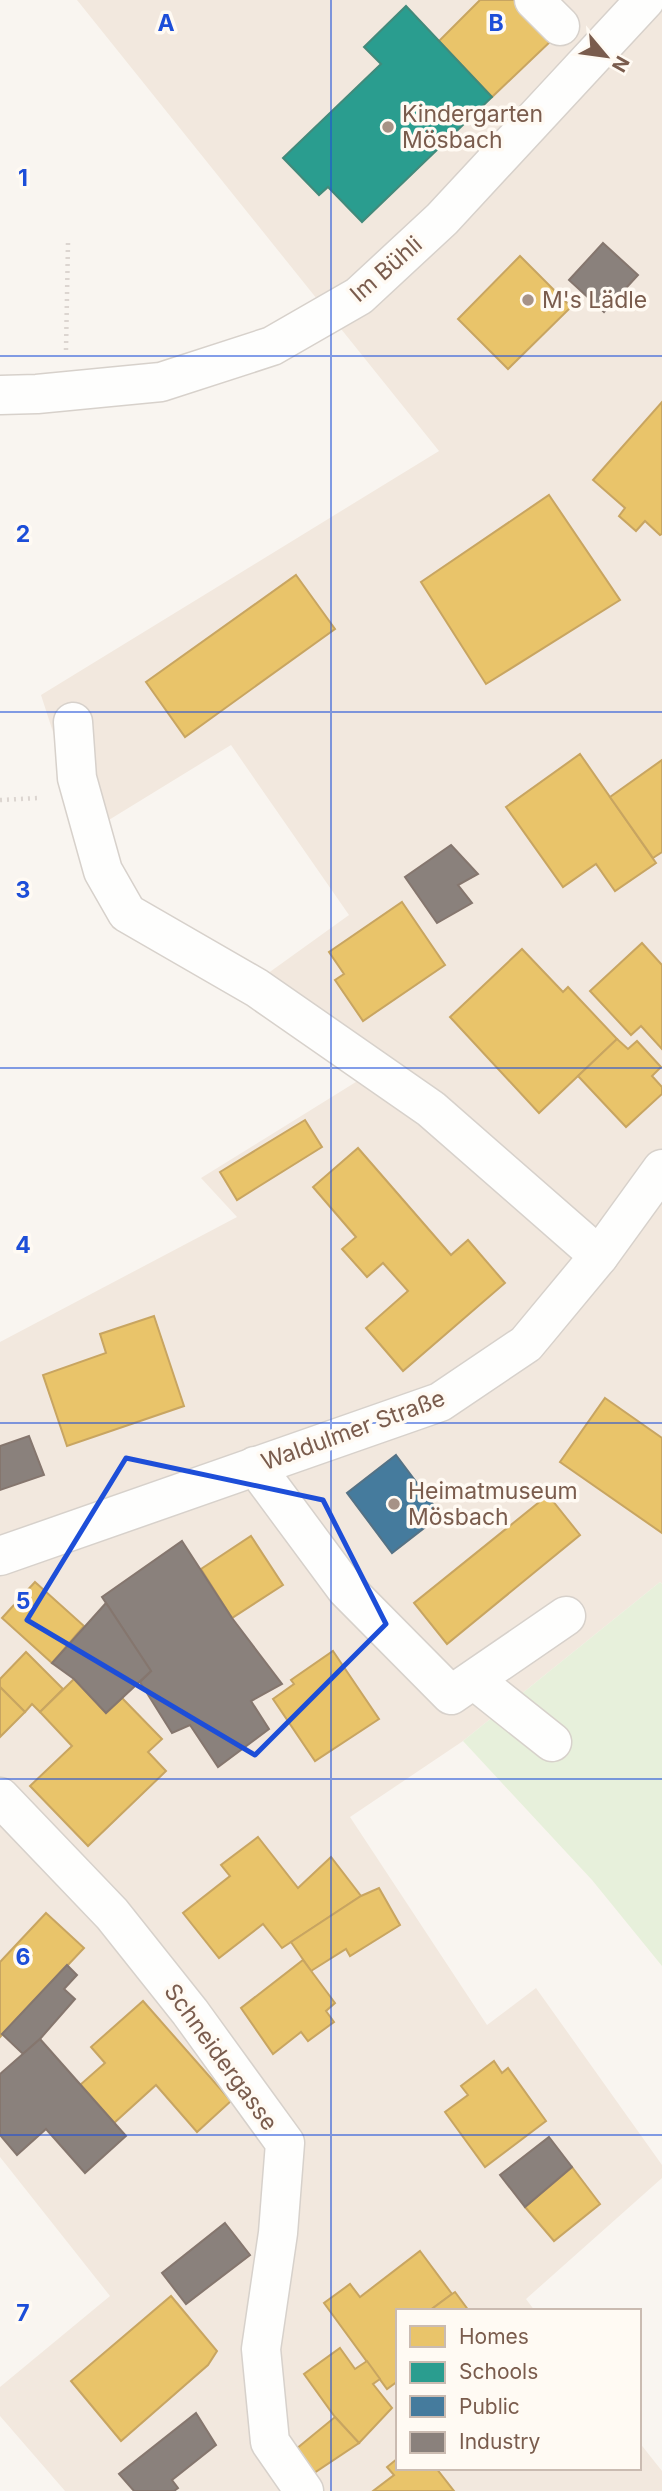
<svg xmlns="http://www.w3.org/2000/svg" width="662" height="2491" font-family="Inter,sans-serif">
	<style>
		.residential { fill: #f2e8de }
		.green { fill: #e7f0db }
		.homes { fill: #e9c46a; stroke: #c8a561; stroke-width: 2 }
		.schools { fill: #2a9d8f; stroke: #428a7b; stroke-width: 2 }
		.public { fill: #457b9d; stroke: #557285; stroke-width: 2 }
		.industry { fill: #8a817c; stroke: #85766e; stroke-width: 2 }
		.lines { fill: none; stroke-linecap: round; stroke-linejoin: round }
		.minor-casing { stroke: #d7d1cb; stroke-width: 41 }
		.path { stroke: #dcd5d0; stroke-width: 4.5; stroke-dasharray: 2 5; stroke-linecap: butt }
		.minor { stroke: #fefefd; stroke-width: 38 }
		.marked { fill: none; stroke: #1d4ed8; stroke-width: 5; stroke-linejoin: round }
		.grid { fill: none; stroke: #1d4ed8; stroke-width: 2; stroke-opacity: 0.55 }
		.poi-dot { fill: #a69286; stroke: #fffaf3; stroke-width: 2.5 }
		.labels { text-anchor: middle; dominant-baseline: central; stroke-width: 7; stroke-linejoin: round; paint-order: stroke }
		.poi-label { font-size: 23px; fill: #7a5c4d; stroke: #fffaf3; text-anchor: start }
		.street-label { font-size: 23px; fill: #7a5c4d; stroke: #fffaf3 }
		.grid-label { font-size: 23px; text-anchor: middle; font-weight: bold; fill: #1d4ed8; stroke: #fffaf3; stroke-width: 7; stroke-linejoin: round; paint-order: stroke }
	</style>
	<rect width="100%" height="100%" fill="#f9f5f0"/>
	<path class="residential" d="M77 0H662V1584L660 1582 463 1741 350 1817 487 2025 536 1988 662 2165V2178L526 2299 535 2311H398V2468H639V2442L662 2471V2491H65L0 2416V2387L110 2296 0 2157V1342L237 1217 201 1178 372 1072 260 979 349 915 231 745 86 834 41 695 439 451Z"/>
	<path class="green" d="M660 1582 662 1584V1966L592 1880 463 1741Z"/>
	<g class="homes">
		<path d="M480 0H516L553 39 492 97 439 41Z"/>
		<path d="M520 256 571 307 508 369 458 319Z"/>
		<path d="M662 402V534L660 535 645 521 636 531 619 516 625 508 593 480Z"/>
		<path d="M549 495 620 600 486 684 421 582Z"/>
		<path d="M296 575 335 629 185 737 146 682Z"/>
		<path d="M580 754 656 863 615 891 596 864 563 887 506 807Z"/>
		<path d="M662 760V852L653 858 610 797Z"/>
		<path d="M402 902 445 965 363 1021 335 980 344 974 329 952Z"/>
		<path d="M642 943 662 965V1049L641 1026 631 1035 590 991Z"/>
		<path d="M522 949 563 992 568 987 617 1039 539 1113 450 1017Z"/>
		<path d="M617 1039 628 1049 637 1041 661 1067 652 1076 662 1087V1094L626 1127 578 1076Z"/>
		<path d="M305 1120 322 1147 237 1200 220 1172Z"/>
		<path d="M358 1148 451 1255 468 1240 505 1283 403 1371 366 1328 408 1291 383 1263 367 1277 342 1249 356 1237 313 1187Z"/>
		<path d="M154 1316 184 1406 67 1446 43 1375 106 1353 100 1334Z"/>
		<path d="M605 1398 662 1438V1533L560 1462Z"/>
		<path d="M548 1495 580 1535 447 1644 414 1603Z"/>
		<path d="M251 1536 283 1585 232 1618 201 1569Z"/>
		<path d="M35 1582 84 1626 52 1663 2 1618Z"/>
		<path d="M333 1651 379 1719 315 1761 273 1699 294 1684 291 1680Z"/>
		<path d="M26 1652 63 1689 40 1712 32 1704 25 1712 0 1687V1679Z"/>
		<path d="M74 1679 106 1713 122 1698 162 1739 148 1752 166 1771 88 1846 30 1786 72 1746 40 1712Z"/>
		<path d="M0 1687 25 1712 0 1737Z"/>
		<path d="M258 1837 298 1888 331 1857 361 1896 282 1948 263 1924 219 1958 183 1913 230 1876 221 1865Z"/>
		<path d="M379 1888 400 1925 350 1956 346 1949 311 1971 291 1942 361 1896Z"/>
		<path d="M46 1913 84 1948 0 2037V1962Z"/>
		<path d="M303 1960 335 2003 326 2011 334 2022 308 2041 301 2032 273 2054 241 2008Z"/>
		<path d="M143 2001 231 2101 197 2132 156 2085 114 2123 80 2085 105 2063 91 2047Z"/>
		<path d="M494 2061 502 2073 508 2068 546 2121 485 2167 445 2112 468 2095 461 2086Z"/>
		<path d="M572 2167 600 2204 554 2241 525 2207Z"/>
		<path d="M420 2251 452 2294 429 2311H398V2381L387 2389 324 2303 350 2284 360 2297Z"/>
		<path d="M455 2292 469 2311H429L452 2294Z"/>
		<path d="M171 2296 217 2351 208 2365 121 2441 71 2381Z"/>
		<path d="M340 2348 355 2369 367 2361 380 2379 373 2384 392 2408 359 2443 335 2417 304 2374Z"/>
		<path d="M335 2417 359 2443 305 2479 290 2454Z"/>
		<path d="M398 2458V2468H436L454 2491H373L394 2475 387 2467Z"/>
	</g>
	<path class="schools" d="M406 6 492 97 362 222 328 187 319 195 283 158 381 64 364 47Z"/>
	<path class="public" d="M396 1455 441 1515 392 1553 347 1493Z"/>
	<g class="industry">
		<path d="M603 243 638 275 604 312 569 280Z"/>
		<path d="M451 845 478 874 458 885 472 903 437 923 405 877Z"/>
		<path d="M29 1436 44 1475 0 1490V1446Z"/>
		<path d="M182 1541 232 1618 282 1684 251 1701 269 1729 218 1767 190 1725 172 1733 140 1682 151 1671 102 1597Z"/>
		<path d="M106 1603 151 1671 106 1713 74 1679 52 1663Z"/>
		<path d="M67 1965 77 1975 64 1989 75 1999 40 2039 23 2054 2 2034Z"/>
		<path d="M40 2039 126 2136 85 2173 46 2129 17 2155 0 2135V2074Z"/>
		<path d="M549 2137 572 2167 525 2207 500 2175Z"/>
		<path d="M225 2223 250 2255 186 2304 162 2273Z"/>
		<path d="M196 2413 216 2445 172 2480 178 2488 174 2491H134L119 2474Z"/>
	</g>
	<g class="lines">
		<defs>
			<g id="minor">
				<path d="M534 0 560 26"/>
				<path d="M0 395 37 394 161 382 272 346 359 296 442 219 645 0"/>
				<path d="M73 722 77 778 103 871 127 913 257 988 431 1109 599 1256"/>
				<path d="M255 1466 346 1589 451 1695 566 1616"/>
				<path d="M0 1556 440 1402 526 1344 599 1256 662 1169"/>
				<path d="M474 1680 552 1742"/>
				<path d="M0 1797 112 1914 190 2012 285 2143 278 2233 261 2349 270 2442 304 2491"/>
			</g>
		</defs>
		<use href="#minor" class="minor-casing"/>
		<g class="path">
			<path d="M66 350 68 243"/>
			<path d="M0 800 38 798"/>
		</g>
		<use href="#minor" class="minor"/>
	</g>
	<path class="marked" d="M126 1458 323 1500 386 1624 255 1755 27 1620Z"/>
	<path class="grid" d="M331 0V2491M0 356H662M0 712H662M0 1068H662M0 1423H662M0 1779H662M0 2135H662"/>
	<g class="poi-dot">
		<circle cx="388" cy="127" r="7"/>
		<circle cx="528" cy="300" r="7"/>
		<circle cx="394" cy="1504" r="7"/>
	</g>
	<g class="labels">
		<g class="poi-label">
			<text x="402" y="114">Kindergarten<tspan x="402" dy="26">Mösbach</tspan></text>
			<text x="542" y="300">M's Lädle</text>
			<text x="408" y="1491">Heimatmuseum<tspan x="408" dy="26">Mösbach</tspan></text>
		</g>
		<g class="street-label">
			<text transform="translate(386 269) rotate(-41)">Im Bühli</text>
			<text transform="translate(353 1430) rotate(-20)">Waldulmer Straße</text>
			<text transform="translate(221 2057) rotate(54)">Schneidergasse</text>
		</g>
	</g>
	<g class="grid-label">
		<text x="166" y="31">A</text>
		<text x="496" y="31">B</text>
		<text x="23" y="186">1</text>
		<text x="23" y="542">2</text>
		<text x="23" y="898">3</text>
		<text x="23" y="1253">4</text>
		<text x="23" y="1609">5</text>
		<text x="23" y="1965">6</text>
		<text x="23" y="2321">7</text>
	</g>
	<rect x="396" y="2309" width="245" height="161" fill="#fffaf3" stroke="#cabbb1" stroke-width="2"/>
	<rect x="410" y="2326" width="35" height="21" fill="#e9c46a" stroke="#cabbb1" stroke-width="2"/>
	<text x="459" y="2344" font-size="21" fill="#7a5c4d">Homes</text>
	<rect x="410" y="2362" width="35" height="21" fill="#2a9d8f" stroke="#cabbb1" stroke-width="2"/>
	<text x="459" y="2379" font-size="21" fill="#7a5c4d">Schools</text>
	<rect x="410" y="2396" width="35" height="21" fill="#457b9d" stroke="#cabbb1" stroke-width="2"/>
	<text x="459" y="2414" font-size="21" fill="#7a5c4d">Public</text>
	<rect x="410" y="2432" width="35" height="21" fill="#8a817c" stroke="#cabbb1" stroke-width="2"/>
	<text x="459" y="2449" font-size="21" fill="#7a5c4d">Industry</text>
	<g transform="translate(606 56) rotate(119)" stroke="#fffaf3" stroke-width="5" paint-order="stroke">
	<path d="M0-5L12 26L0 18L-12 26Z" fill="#7a5c4d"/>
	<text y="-10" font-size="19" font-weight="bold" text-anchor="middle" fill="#7a5c4d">N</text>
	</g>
</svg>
